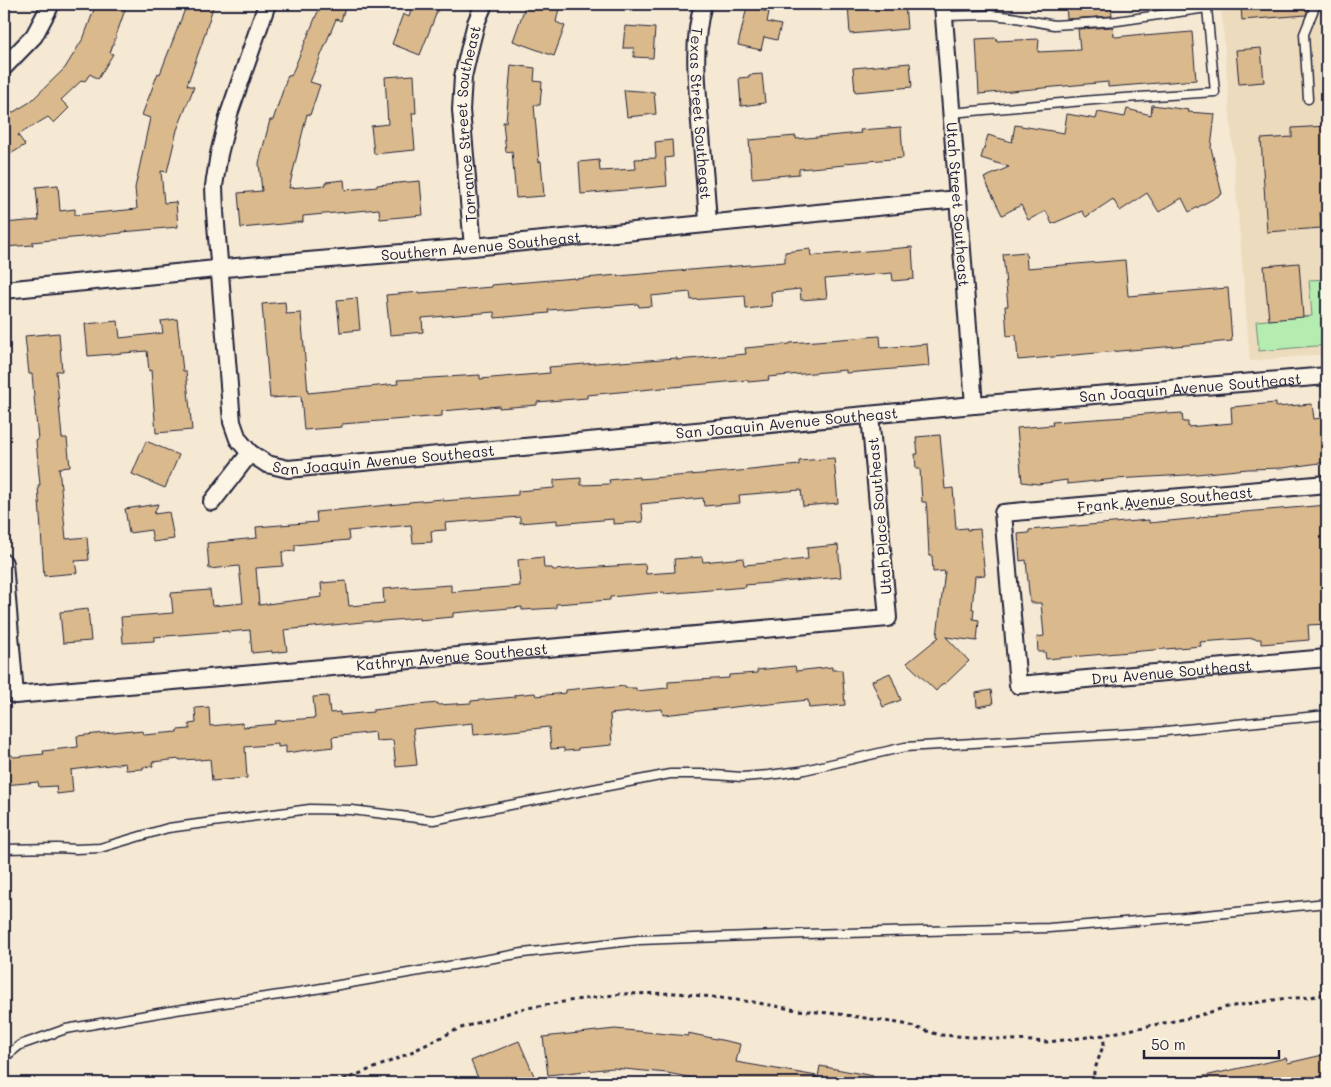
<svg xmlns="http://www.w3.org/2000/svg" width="1331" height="1087" font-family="Mali,sans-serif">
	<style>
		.built { fill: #eddbbe }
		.green { fill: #b5edb1; stroke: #6c8876 }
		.building { fill: #daba8d; stroke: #22223b }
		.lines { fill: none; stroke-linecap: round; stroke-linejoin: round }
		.service-casing { stroke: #22223b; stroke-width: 11 }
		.minor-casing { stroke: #22223b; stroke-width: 20 }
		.path { stroke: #22223b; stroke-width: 3; stroke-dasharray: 4 4; stroke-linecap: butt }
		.service { stroke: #fcf5e5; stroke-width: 8 }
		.minor { stroke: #fcf5e5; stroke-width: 16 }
		.labels { text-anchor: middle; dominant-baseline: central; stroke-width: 4; stroke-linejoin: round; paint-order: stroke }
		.street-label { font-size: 15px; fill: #22223b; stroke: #fcf5e5 }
	</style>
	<rect width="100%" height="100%" fill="#f5e9d3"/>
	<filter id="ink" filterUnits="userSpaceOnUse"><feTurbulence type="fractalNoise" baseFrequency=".02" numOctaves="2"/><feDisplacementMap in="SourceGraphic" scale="10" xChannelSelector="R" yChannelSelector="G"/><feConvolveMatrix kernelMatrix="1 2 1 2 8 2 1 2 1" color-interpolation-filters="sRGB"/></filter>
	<g filter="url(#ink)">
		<path class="built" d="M1221 4H1327V354L1250 361Z"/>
		<path class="green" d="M1327 279V345L1259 351 1256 321 1312 316 1309 280Z"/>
		<g class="building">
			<path d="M96 4H127L110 53 113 54 98 79 90 74 85 81 82 80 61 100 69 108 54 123 48 117 18 135 25 145 4 158V111L7 116 30 102 65 68 84 37Z"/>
			<path d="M187 4H214L202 43 187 85 194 87 177 130 167 172 161 171 164 203 176 202 178 227 122 232V233L32 242 33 245 4 247V223L39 220 36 187 58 185 60 211 75 209V215L137 209 135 188 150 118 142 115 158 73 160 74Z"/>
			<path d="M321 4H346L341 21 336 19 310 82 320 85 310 115 307 114 289 188 326 185V182L344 180 345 190 377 187V185L420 181 423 215 380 219 379 209 303 216V222L241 228 238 193 262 191 259 163 270 120H273L288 75 291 76Z"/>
			<path d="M413 4H440L420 55 392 44 403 14 409 17Z"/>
			<path d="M526 4H560L556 22 565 26 554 56 513 41Z"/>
			<path d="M859 4H905L907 29 850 34 848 5Z"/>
			<path d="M1066 4H1111L1112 16 1067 19Z"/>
			<path d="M1274 4H1310L1306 15 1242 20 1241 7Z"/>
			<path d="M747 7 769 12 767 22 781 25 777 40 764 37 761 50 738 45Z"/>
			<path d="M625 26 655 28 653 58 634 57V48H623Z"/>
			<path d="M1113 27 1114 36 1116 37 1144 34V36L1192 32 1196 80 1108 87V82L979 94 976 39 996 38 997 41 1039 39 1038 52 1080 50 1078 29Z"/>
			<path d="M1261 48 1264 82 1239 84 1236 50Z"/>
			<path d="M910 63 912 87 855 92 853 68Z"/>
			<path d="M511 65 535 68 534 81 542 82 540 105H534L539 162 541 161 544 196 516 198 512 151 506 152 503 122H506Z"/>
			<path d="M762 74 765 103 741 106 739 78 749 77V75Z"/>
			<path d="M414 75 416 113H412L415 150 374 154 371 126 388 124 385 77Z"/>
			<path d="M624 90 654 92 656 114 627 117Z"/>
			<path d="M1152 105 1189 110 1188 112 1215 114 1211 148 1222 194 1189 212 1182 198 1159 212 1147 193 1120 211 1113 199 1086 217 1082 211 1052 224 1046 211 1028 220 1021 205 1002 215 984 178 1009 167 981 158 988 135 1012 142 1015 125 1064 133 1067 114 1096 119 1098 112 1125 117 1127 109 1151 115Z"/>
			<path d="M1327 126V211L1320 212 1321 228 1267 232 1261 139 1292 137V128Z"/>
			<path d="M901 127 903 158 845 163V165L799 169V174L752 178 749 140 796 136V139L861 133 860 130Z"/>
			<path d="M672 140 673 157 665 158 667 186 581 194 579 162 599 160 600 171 636 169 635 159 656 158 655 142Z"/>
			<path d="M912 247 914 279 893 281 892 273 825 279 827 298 801 300 800 289 771 292 772 306 746 309 745 296 691 300 690 292 651 296 652 306 639 307 638 304 601 307 600 306 548 310 549 313 495 318 494 312 422 318 423 332 390 335 386 295 420 292V293L492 287 491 285 575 278V279L618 275 619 276 785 262V252L810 249 811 256Z"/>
			<path d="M1026 252 1027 268 1125 260 1128 296 1228 288 1232 341 1018 360 1016 335 1007 336 1005 306H1008L1003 254Z"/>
			<path d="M1299 263 1303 317 1269 320 1264 266Z"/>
			<path d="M357 298 360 330 340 332 337 300Z"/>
			<path d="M285 302 286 314 301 313 308 393 398 384 397 380 480 375V379L550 373 549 367 620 361V362L677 358V360L746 354 745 348 790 344V343L880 336 881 348 927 344 929 366 846 373V370L768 377 769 380 748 382V380L587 395V398L537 402V405L499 408V406L442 411V416L342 424V427L304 430 301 396 270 398 262 304Z"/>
			<path d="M177 319 183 371H186L192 430 156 433 151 370 149 371 147 351 88 356 85 324 118 321 120 338 163 333 161 321Z"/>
			<path d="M59 333 62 371H56L62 438H67L70 467 59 468 66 539 87 537 89 560 75 561 77 573 44 576 38 485H40L36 440H38L32 374H29L25 336Z"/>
			<path d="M1276 403V407L1312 404 1314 419 1327 417V462L1283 468 1248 469 1186 475 1115 479 1067 484V480L1038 484 1022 482 1017 428 1053 425 1052 422 1125 417 1124 416 1167 412V414L1182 413 1183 422H1188V427L1232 423 1231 407Z"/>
			<path d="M940 435 945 489 953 488 956 529 967 528V530L980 529 985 575 975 576 972 609H974L973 619 979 620 977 641 946 637 969 661 945 684 943 683 936 691 907 663 939 637 937 636 945 571 933 572 932 556H929L927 511 926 502H922L920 469H916L915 454H918L916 437Z"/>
			<path d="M146 441 179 455 165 488 132 474Z"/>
			<path d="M834 458 838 503 803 506 801 490 739 495 740 503 704 506 703 498 641 504 643 522 613 524V519L557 524V520L520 523V517L445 523 446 530 431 531 432 542 413 543 411 525 348 531 349 540 295 545V551L282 552 283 566 256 568 259 605 322 597 321 583 346 581 349 606 384 603 383 589 407 587V588L451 585V592L520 586 518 560 543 557 544 568H552L553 570 645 564 646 574 675 572 674 559 702 557 703 562 743 558 744 565 808 559 807 548 838 545 841 577 745 585 746 587 710 590 664 594V592L610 597V600L556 604V608L522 610V607L453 613V617L419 620V618L372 622V621L284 630 287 651 272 653V651L252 653 250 630 228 632V631L154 637V641L123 643 121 617 173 613 171 593 210 590 212 606 243 603 239 566 209 569 207 543 257 538 256 527 317 522 316 512 409 503V502L443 499V501L518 495V491L554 488V480L581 478V485L610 484 609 480 639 477V479L751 470 799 465V461Z"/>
			<path d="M158 504 154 514 169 512 174 539 153 542 151 530 129 533 125 509Z"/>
			<path d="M1327 505V624L1308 625 1309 640 1261 644V639H1254V638L1200 642 1201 646 1046 659 1045 652H1038L1037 637 1044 636 1041 603H1030L1026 560 1020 561 1018 534 1029 533V530L1149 520V523L1200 518V517L1209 516V515Z"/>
			<path d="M88 609 91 641 63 643 60 612Z"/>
			<path d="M795 666 796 671 832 667V670H842L845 705 809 708 808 700 761 705V704L663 715 662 709 610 714 612 745 578 748V750L564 751V748L551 749 549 727 474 735 473 723 413 729 417 765 396 767 393 740 376 741 375 732 332 737 333 747 307 750 286 753V746L278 747V744L245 747 247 778 212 781 210 759 200 760V759L180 760V759L152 762 153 766 143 767V769L126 770 125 763 71 770 73 792 57 794 56 786 39 787 38 782 4 785V749L14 757 44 754 43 751 78 747 77 736 132 730 133 732 143 731 144 735 177 732V730L190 729 189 724 196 723 195 708 209 707 210 726 242 723 243 727 276 724 275 721 315 718 313 697 328 696 330 713 340 712V715L373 712V710L417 705 438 703V705L471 703V701L515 697 514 695 535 693 536 696 566 693V690L605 686V688L625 686V688H636V691L668 688V682L729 678V675L757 673V670Z"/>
			<path d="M890 673 901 700 883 707 872 681Z"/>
			<path d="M991 690 993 704 977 707 976 693Z"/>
			<path d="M615 1029 688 1036V1033L740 1044 736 1062 817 1076 816 1083H719L667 1073 613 1068 548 1075 543 1037Z"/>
			<path d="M519 1041 535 1078 523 1083H480L471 1061Z"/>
			<path d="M1327 1054V1083H1201L1200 1077 1286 1058 1288 1063Z"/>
			<path d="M820 1066 873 1076 872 1083H817Z"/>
		</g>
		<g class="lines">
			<defs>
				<g id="service">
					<path d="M944 16 991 15 1011 17 1054 25 1117 21 1207 8 1206 4"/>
					<path d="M1308 99 1304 34 1316 4"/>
					<path d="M951 113 1094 100 1215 92 1207 8"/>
					<path d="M4 849 57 848 76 849 100 848 168 828 310 809 352 810 433 820 670 774H701L742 777 769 775 800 771 905 747 1156 732 1327 715"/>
					<path d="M4 1058 20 1045 66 1029 176 1010 293 993 523 953 639 940 805 934 1049 928 1186 917 1327 903"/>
				</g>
				<g id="minor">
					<path id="s1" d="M267 4 229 114 219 154 214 186 215 212 232 422 238 439 250 453 267 464 288 469 974 405 1327 376"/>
					<path id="s2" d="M703 4C692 42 697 84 700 123 703 156 706 190 708 223"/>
					<path id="s3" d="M943 4 974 405"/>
					<path d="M4 67 34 36 51 4"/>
					<path id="s4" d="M473 247 461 110 463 77 469 51 476 23 484 4"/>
					<path id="s5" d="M4 290 236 267 473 247 958 199"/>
					<path id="s6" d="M1327 484 1003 513 1018 685 1327 658"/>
					<path d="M212 502 250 453"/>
					<path id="s7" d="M4 563 15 695 888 618 870 415"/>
				</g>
			</defs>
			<use href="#service" class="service-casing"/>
			<use href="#minor" class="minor-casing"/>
			<g class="path">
				<path d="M336 1083 399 1058 458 1029 521 1009 575 1000 621 994 678 993 753 1002 797 1010 839 1014 904 1024 940 1035 1048 1042 1103 1035 1194 1017 1227 1007 1280 999 1310 997 1327 994"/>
				<path d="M1093 1083 1094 1072 1104 1043 1103 1035"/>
			</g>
			<use href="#service" class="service"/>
			<use href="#minor" class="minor"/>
		</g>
	</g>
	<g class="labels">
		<g class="street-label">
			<text stroke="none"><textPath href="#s2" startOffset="110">Texas Street Southeast</textPath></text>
			<text stroke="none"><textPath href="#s4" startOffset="124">Torrance Street Southeast</textPath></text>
			<text stroke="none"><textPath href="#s3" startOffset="201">Utah Street Southeast</textPath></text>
			<text stroke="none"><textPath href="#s5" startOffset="479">Southern Avenue Southeast</textPath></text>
			<text stroke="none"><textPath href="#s1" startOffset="1411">San Joaquin Avenue Southeast</textPath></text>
			<text stroke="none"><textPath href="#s1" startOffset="1006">San Joaquin Avenue Southeast</textPath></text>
			<text stroke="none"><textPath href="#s1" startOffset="601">San Joaquin Avenue Southeast</textPath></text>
			<text transform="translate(1165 499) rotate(-5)">Frank Avenue Southeast</text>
			<text transform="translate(879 516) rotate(-95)">Utah Place Southeast</text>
			<text stroke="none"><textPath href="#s7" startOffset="571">Kathryn Avenue Southeast</textPath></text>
			<text stroke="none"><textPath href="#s6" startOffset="652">Dru Avenue Southeast</textPath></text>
		</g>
	</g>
	<rect width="1331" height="1087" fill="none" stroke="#fcf5e5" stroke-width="20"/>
	<rect x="10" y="10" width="1311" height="1067" fill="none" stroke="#22223b" stroke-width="2" filter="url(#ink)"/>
	<path d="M1144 1050v8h135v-8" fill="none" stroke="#22223b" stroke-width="2.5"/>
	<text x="1151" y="1050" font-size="15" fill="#22223b" stroke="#fcf5e5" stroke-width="4" paint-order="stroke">50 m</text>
</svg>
